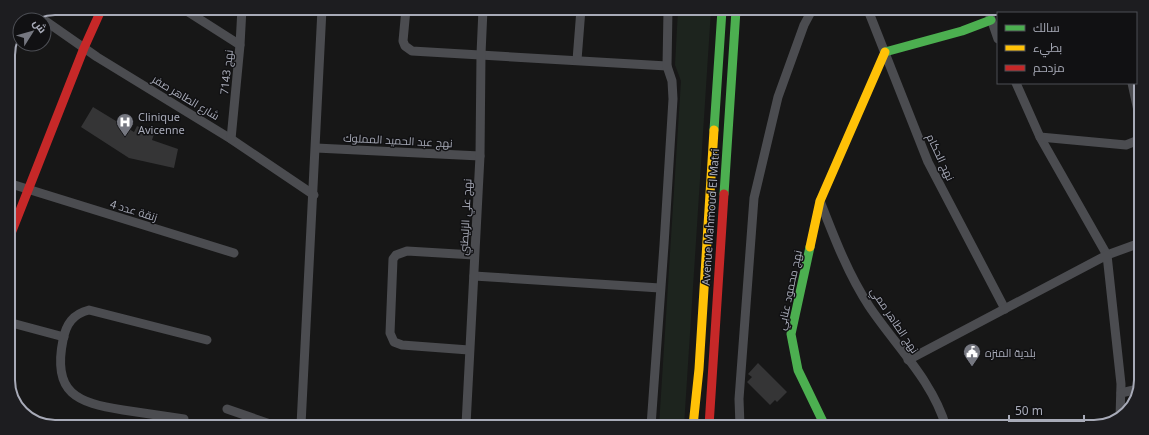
<svg xmlns="http://www.w3.org/2000/svg" width="1149" height="435" font-family="'Noto Sans',Cairo,sans-serif">
	<style>
		.green { fill: #1d241e }
		.building { fill: #353536 }
		.lines { fill: none; stroke-linecap: round; stroke-linejoin: round }
		.street { stroke: #4b4c50; stroke-width: 9 }
		.fast { stroke: #4caf50; stroke-width: 9 }
		.slow { stroke: #ffc107; stroke-width: 9 }
		.jam { stroke: #c62828; stroke-width: 9 }
		.labels { text-anchor: middle; dominant-baseline: central; stroke-width: 3; stroke-linejoin: round; paint-order: stroke }
		.street-label { font-size: 11px; fill: #a8abb8; stroke: #111113 }
		.poi-label { font-size: 11px; fill: #a8abb8; stroke: #111113; text-anchor: start }
		.rim { fill: none; stroke: #a8abb8; stroke-width: 2 }
	</style>
	<rect width="100%" height="100%" fill="#171717"/>
	<path class="green" d="M678 10H711L684 426H659L681 81 675 65Z"/>
	<g class="building">
		<path d="M93 107 134 132 137 126 154 134 152 140 178 149 174 168 129 158 81 127Z"/>
		<path d="M758 363 787 392 777 402 775 400 770 405 747 382 752 377 748 374Z"/>
	</g>
	<g class="lines">
		<g class="street">
			<path d="M182 8 240 45"/>
			<path d="M406 9 403 41 405 46 412 51 667 66"/>
			<path d="M868 10 928 162 1005 309"/>
			<path d="M988 10 998 39"/>
			<path d="M44 20 97 57 231 139 314 195"/>
			<path d="M577 60 581 9"/>
			<path d="M1016 83 1040 137 1107 255 1140 243"/>
			<path d="M1132 83 1140 120"/>
			<path d="M1040 137 1126 145 1136 141 1140 133"/>
			<path d="M231 139 240 45 242 8"/>
			<path d="M316 148 480 156"/>
			<path d="M8 183 234 253"/>
			<path d="M820 201C834 237 848 274 869 306 895 345 933 381 946 427"/>
			<path d="M474 276 660 288"/>
			<path d="M8 322 64 337"/>
			<path d="M469 350 402 345 394 342 390 333 393 259 396 255 407 251 474 255"/>
			<path d="M908 360 1107 255 1121 384 1120 418"/>
			<path d="M1121 393 1138 389"/>
			<path d="M227 409 273 425"/>
			<path d="M184 419C164 416 143 413 123 410 77 403 52 393 63 340 66 324 73 314 89 310L207 340"/>
			<path d="M301 425 322 9"/>
			<path d="M466 425 480 156 481 54 483 9"/>
			<path d="M651 426 664 245 673 99 672 81 667 66 668 10"/>
			<path d="M740 426 739 399 754 198 778 97 804 25 812 10"/>
		</g>
		<g class="fast">
			<path d="M885 52 962 31 991 20"/>
			<path d="M714 130 722 10"/>
			<path d="M724 194 736 10"/>
			<path d="M810 247 791 334 798 370 825 426"/>
		</g>
		<g class="slow">
			<path d="M810 247 820 201 885 52"/>
			<path d="M693 426 699 369 714 130"/>
		</g>
		<g class="jam">
			<path d="M8 241 84 48 102 8"/>
			<path d="M709 426 724 194"/>
		</g>
	</g>
	<defs>
		<symbol id="hospital-pin" viewBox="-11 -11 22 30"><path d="M0 17L-7.5 6A9.5 9.5 0 1 1 7.5 6Z" fill="#757780" stroke="#111113"/><path d="M-5-5h3v3.5h4V-5h3V5h-3V1.5h-4V5h-3Z" fill="#fff"/></symbol>
		<symbol id="civic-pin" viewBox="-11 -11 22 30"><path d="M0 17L-7.5 6A9.5 9.5 0 1 1 7.5 6Z" fill="#757780" stroke="#111113"/><path d="M-.6-6.5H3V-4.5H.6V-3L4-1V1h2V6H-6V1h2V-1L-.6-3ZM-1.2 2.5V6h2.4V2.5Z" fill="#fff"/></symbol>
	</defs>
	<g fill-rule="evenodd">
		<use href="#hospital-pin" x="115" y="112" width="20" height="27"/>
		<use href="#civic-pin" x="962" y="342" width="20" height="27"/>
	</g>
	<g class="labels">
		<g class="street-label">
			<text transform="translate(226 72) rotate(-84)">نهج 7143</text>
			<text transform="translate(186 97) rotate(31)">شارع الطاهر صفر</text>
			<text transform="translate(398 140) rotate(3)">نهج عبد الحميد المملوك</text>
			<text transform="translate(941 157) rotate(65)">نهج الحكام</text>
			<text transform="translate(134 210) rotate(17)">زنقة عدد 4</text>
			<text transform="translate(465 217) rotate(-87)">نهج علي الزليطني</text>
			<text transform="translate(710 217) rotate(-86)">Avenue Mahmoud El Matri</text>
			<text transform="translate(789 290) rotate(-78)">نهج محمود عنابي</text>
			<text transform="translate(895 320) rotate(56)">نهج الطاهر ممي</text>
		</g>
		<g class="poi-label">
			<text x="138" y="116">Clinique<tspan x="138" dy="13">Avicenne</tspan></text>
			<text x="985" y="352">بلدية المنزه</text>
		</g>
	</g>
	<path d="M0 0H1149V435H0ZM55 15H1094A40 40 0 0 1 1134 55V380A40 40 0 0 1 1094 420H55A40 40 0 0 1 15 380V55A40 40 0 0 1 55 15Z" fill="#1d1d20" fill-rule="evenodd"/>
	<path class="rim" d="M55 15H1094A40 40 0 0 1 1134 55V380A40 40 0 0 1 1094 420H55A40 40 0 0 1 15 380V55A40 40 0 0 1 55 15Z"/>
	<rect x="997" y="12" width="140" height="72" fill="#111113" stroke="#4d4f55"/>
	<rect x="1005" y="25" width="20" height="6" fill="#4caf50" stroke="#4d4f55"/>
	<text x="1033" y="32" font-size="12" fill="#a8abb8">سالك</text>
	<rect x="1005" y="45" width="20" height="6" fill="#ffc107" stroke="#4d4f55"/>
	<text x="1033" y="52" font-size="12" fill="#a8abb8">بطيء</text>
	<rect x="1005" y="65" width="20" height="6" fill="#c62828" stroke="#4d4f55"/>
	<text x="1033" y="72" font-size="12" fill="#a8abb8">مزدحم</text>
	<g transform="translate(32 32) rotate(53)"><circle r="19" fill="#111113" stroke="#4d4f55"/>
	<path d="M0-3L7 15L0 10L-7 15Z" fill="#757780"/>
	<text y="-6" font-size="11" font-weight="bold" text-anchor="middle" fill="#a8abb8">ش</text>
	</g>
	<path d="M1009 415v6h75v-6" fill="none" stroke="#a8abb8" stroke-width="2"/>
	<text x="1015" y="415" font-size="12" fill="#a8abb8" stroke="#111113" stroke-width="3" paint-order="stroke">50 m</text>
</svg>
